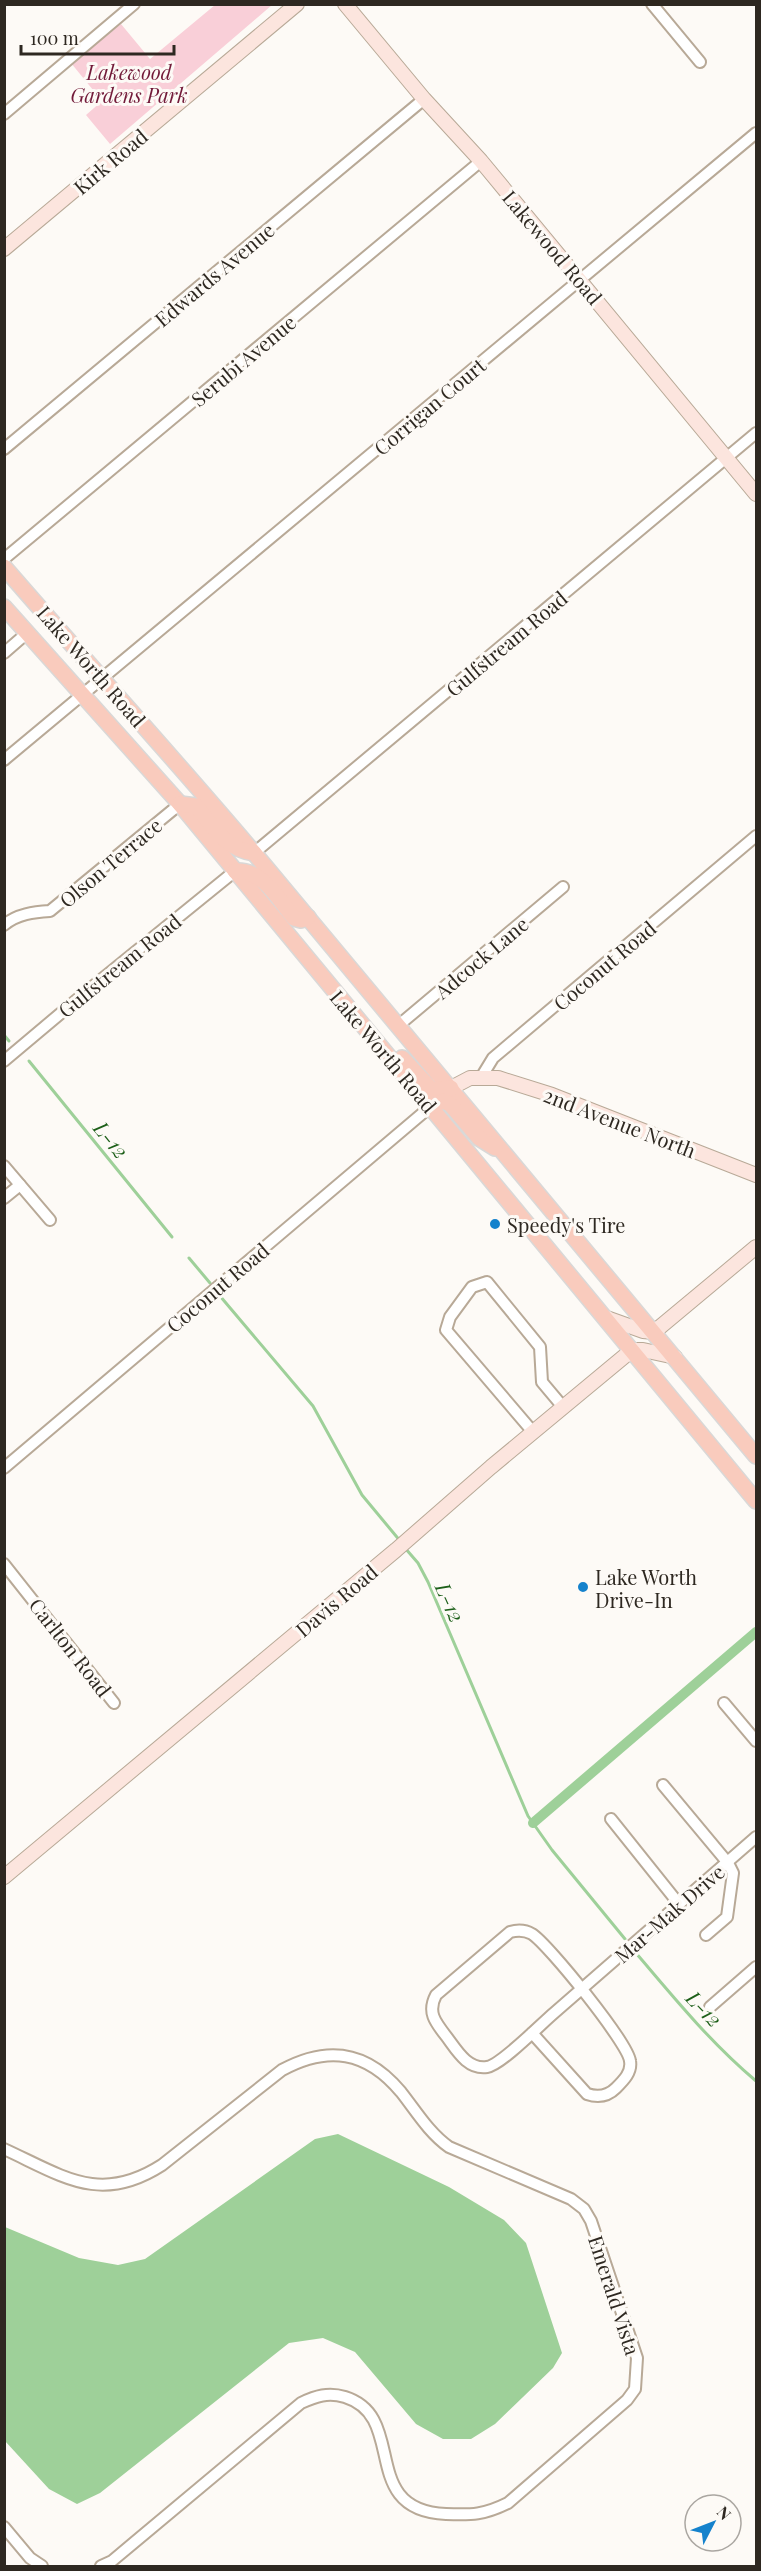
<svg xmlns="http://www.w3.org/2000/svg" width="761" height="2571" font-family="'Playfair Display',serif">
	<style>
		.green { fill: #f9cfd8 }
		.water { fill: #9ed099 }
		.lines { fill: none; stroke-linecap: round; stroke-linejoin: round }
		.stream { stroke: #9ed099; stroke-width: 3 }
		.canal { stroke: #9ed099; stroke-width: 10 }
		.street-casing { stroke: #b8a997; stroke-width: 14 }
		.secondary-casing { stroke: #b8a997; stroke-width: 16 }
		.primary-casing { stroke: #d9d8d7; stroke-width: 18 }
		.street { stroke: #fff; stroke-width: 10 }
		.secondary { stroke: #fce5de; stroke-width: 14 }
		.primary { stroke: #f9cbbd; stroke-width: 15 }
		.poi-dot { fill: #1582cc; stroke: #fdfaf6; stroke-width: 2 }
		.labels { text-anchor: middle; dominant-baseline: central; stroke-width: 6; stroke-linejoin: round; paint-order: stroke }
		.park-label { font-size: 20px; font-style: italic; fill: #721a39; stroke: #fdfaf6 }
		.street-label { font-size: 20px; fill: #2e2821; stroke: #fdfaf6 }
		.poi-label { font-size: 20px; fill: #2e2821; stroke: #fdfaf6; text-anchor: start }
		.water-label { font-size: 21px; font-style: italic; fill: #1d5f19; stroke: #fdfaf6 }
	</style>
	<rect width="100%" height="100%" fill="#fdfaf6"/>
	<path class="green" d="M215 5H272L110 144 86 115 102 101 71 63 121 24 150 59Z"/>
	<path class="water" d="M338 2134 449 2187 504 2220 526 2243 562 2353 553 2368 495 2424 471 2439H443L416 2424 355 2352 323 2338 289 2343 100 2493 77 2504 49 2489 5 2441V2227L79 2258 118 2265 145 2259 315 2139Z"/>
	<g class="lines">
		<g class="stream">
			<path d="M4 1035 9 1041"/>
			<path d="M29 1061 172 1237"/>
			<path d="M189 1258 210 1283"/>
			<path d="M220 1296 313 1406 362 1495 401 1542"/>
			<path d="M405 1548 418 1563 428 1582 528 1816 552 1850 625 1939"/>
			<path d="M636 1953C674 1998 711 2043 756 2081"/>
		</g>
		<path class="canal" d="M533 1823 756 1632"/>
		<defs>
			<g id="street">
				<path d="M652 4 700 62"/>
				<path d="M4 114 134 4"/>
				<path d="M4 449 424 99"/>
				<path d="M4 559 481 161"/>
				<path d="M4 653 27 633"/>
				<path d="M4 760 756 133"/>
				<path d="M254 853 756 433"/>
				<path d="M4 925C17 914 34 912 50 911L180 804"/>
				<path d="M399 1025 563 887"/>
				<path d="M4 1061 86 992 235 871"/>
				<path d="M482 1076 493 1058 756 836"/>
				<path d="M4 1166 50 1220"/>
				<path d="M4 1198 20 1185"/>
				<path d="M533 1432 446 1330 450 1317 472 1287 487 1282 540 1347 542 1382 563 1407"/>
				<path d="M4 1468 430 1107"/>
				<path d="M4 1564 114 1703"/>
				<path d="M724 1703 756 1741"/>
				<path d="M663 1785 728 1863 733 1873 727 1917 706 1935"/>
				<path d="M611 1819 679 1904"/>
				<path d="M710 2007 756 1967"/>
				<path d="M532 2033 587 2094C599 2098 608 2096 616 2088 624 2080 632 2072 630 2061 628 2043 548 1944 532 1934 525 1930 517 1930 510 1932L436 1995C427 2012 435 2022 446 2036 456 2049 467 2070 487 2067 501 2065 541 2024 554 2013 621 1954 689 1896 756 1837"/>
				<path d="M4 2149C63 2176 100 2205 162 2165L282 2070C328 2045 367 2051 401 2092 416 2111 429 2133 449 2147L571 2199 584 2209 591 2221 637 2358 635 2389 627 2400 508 2503C484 2515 472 2515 446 2514 357 2510 409 2417 345 2397 328 2392 316 2396 301 2403L112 2561 101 2566"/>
				<path d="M4 2527 30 2558 42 2566"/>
			</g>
			<g id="secondary">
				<path d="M345 4 424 99 481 161 756 494"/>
				<path d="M4 249 297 4"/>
				<path d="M451 1088 470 1078H498L552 1095 756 1175"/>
				<path d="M604 1317 643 1331 654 1332 756 1247"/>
				<path d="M4 1877 396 1550 491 1467 632 1350H643L675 1357"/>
			</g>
			<g id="primary">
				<path d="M4 567C87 663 172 756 254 853L756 1456"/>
				<path d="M4 607 180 804 756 1501"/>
				<path d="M180 804 196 806C215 828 225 849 254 853"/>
				<path d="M235 871C263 869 277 898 294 918L301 920 308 917"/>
				<path d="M402 1058 432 1090 451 1088"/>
				<path d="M430 1107 443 1101 450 1104 479 1138 495 1148"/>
			</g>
		</defs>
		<use href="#street" class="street-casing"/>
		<use href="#secondary" class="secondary-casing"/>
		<use href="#primary" class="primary-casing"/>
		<use href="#street" class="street"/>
		<use href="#secondary" class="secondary"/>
		<use href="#primary" class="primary"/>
	</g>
	<g class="poi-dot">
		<circle cx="495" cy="1224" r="6"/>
		<circle cx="583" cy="1587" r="6"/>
	</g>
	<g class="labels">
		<g class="park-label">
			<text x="129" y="71">Lakewood<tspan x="129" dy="23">Gardens Park</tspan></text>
		</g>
		<g class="street-label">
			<text transform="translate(110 161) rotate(-40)">Kirk Road</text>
			<text transform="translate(553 247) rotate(50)">Lakewood Road</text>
			<text transform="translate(214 274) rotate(-40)">Edwards Avenue</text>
			<text transform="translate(243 360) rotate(-40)">Serubi Avenue</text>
			<text transform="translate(429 406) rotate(-40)">Corrigan Court</text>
			<text transform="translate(506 643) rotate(-40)">Gulfstream Road</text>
			<text transform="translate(92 666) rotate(49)">Lake Worth Road</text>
			<text transform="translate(110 862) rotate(-40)">Olson Terrace</text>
			<text transform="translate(481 957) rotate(-40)">Adcock Lane</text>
			<text transform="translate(119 965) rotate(-39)">Gulfstream Road</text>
			<text transform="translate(604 965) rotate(-40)">Coconut Road</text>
			<text transform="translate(384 1051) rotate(50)">Lake Worth Road</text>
			<text transform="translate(620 1122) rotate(21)">2nd Avenue North</text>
			<text transform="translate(217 1287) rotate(-40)">Coconut Road</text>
			<text transform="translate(336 1600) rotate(-40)">Davis Road</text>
			<text transform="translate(71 1647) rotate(52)">Carlton Road</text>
			<text transform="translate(669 1913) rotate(-41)">Mar-Mak Drive</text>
			<text transform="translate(615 2295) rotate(72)">Emerald Vista</text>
		</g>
		<g class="poi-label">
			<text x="507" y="1224">Speedy's Tire</text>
			<text x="595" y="1576">Lake Worth<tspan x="595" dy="23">Drive-In</tspan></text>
		</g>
		<g class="water-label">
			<text transform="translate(112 1139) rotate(51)">L-12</text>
			<text transform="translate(451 1602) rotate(66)">L-12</text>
			<text transform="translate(705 2008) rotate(46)">L-12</text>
		</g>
	</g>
	<rect width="761" height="2571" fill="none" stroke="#2e2821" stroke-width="12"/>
	<g transform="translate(713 2523) rotate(48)"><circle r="28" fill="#fdfaf6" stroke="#aaa6a1" stroke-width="1.5"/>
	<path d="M0-4.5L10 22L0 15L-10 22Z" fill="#1582cc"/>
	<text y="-9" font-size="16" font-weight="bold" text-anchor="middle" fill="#2e2821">N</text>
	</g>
	<path d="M21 45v9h153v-9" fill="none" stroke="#2e2821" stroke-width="3"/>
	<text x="30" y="45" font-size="18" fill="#2e2821" stroke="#fdfaf6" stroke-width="4.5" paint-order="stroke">100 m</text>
</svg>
